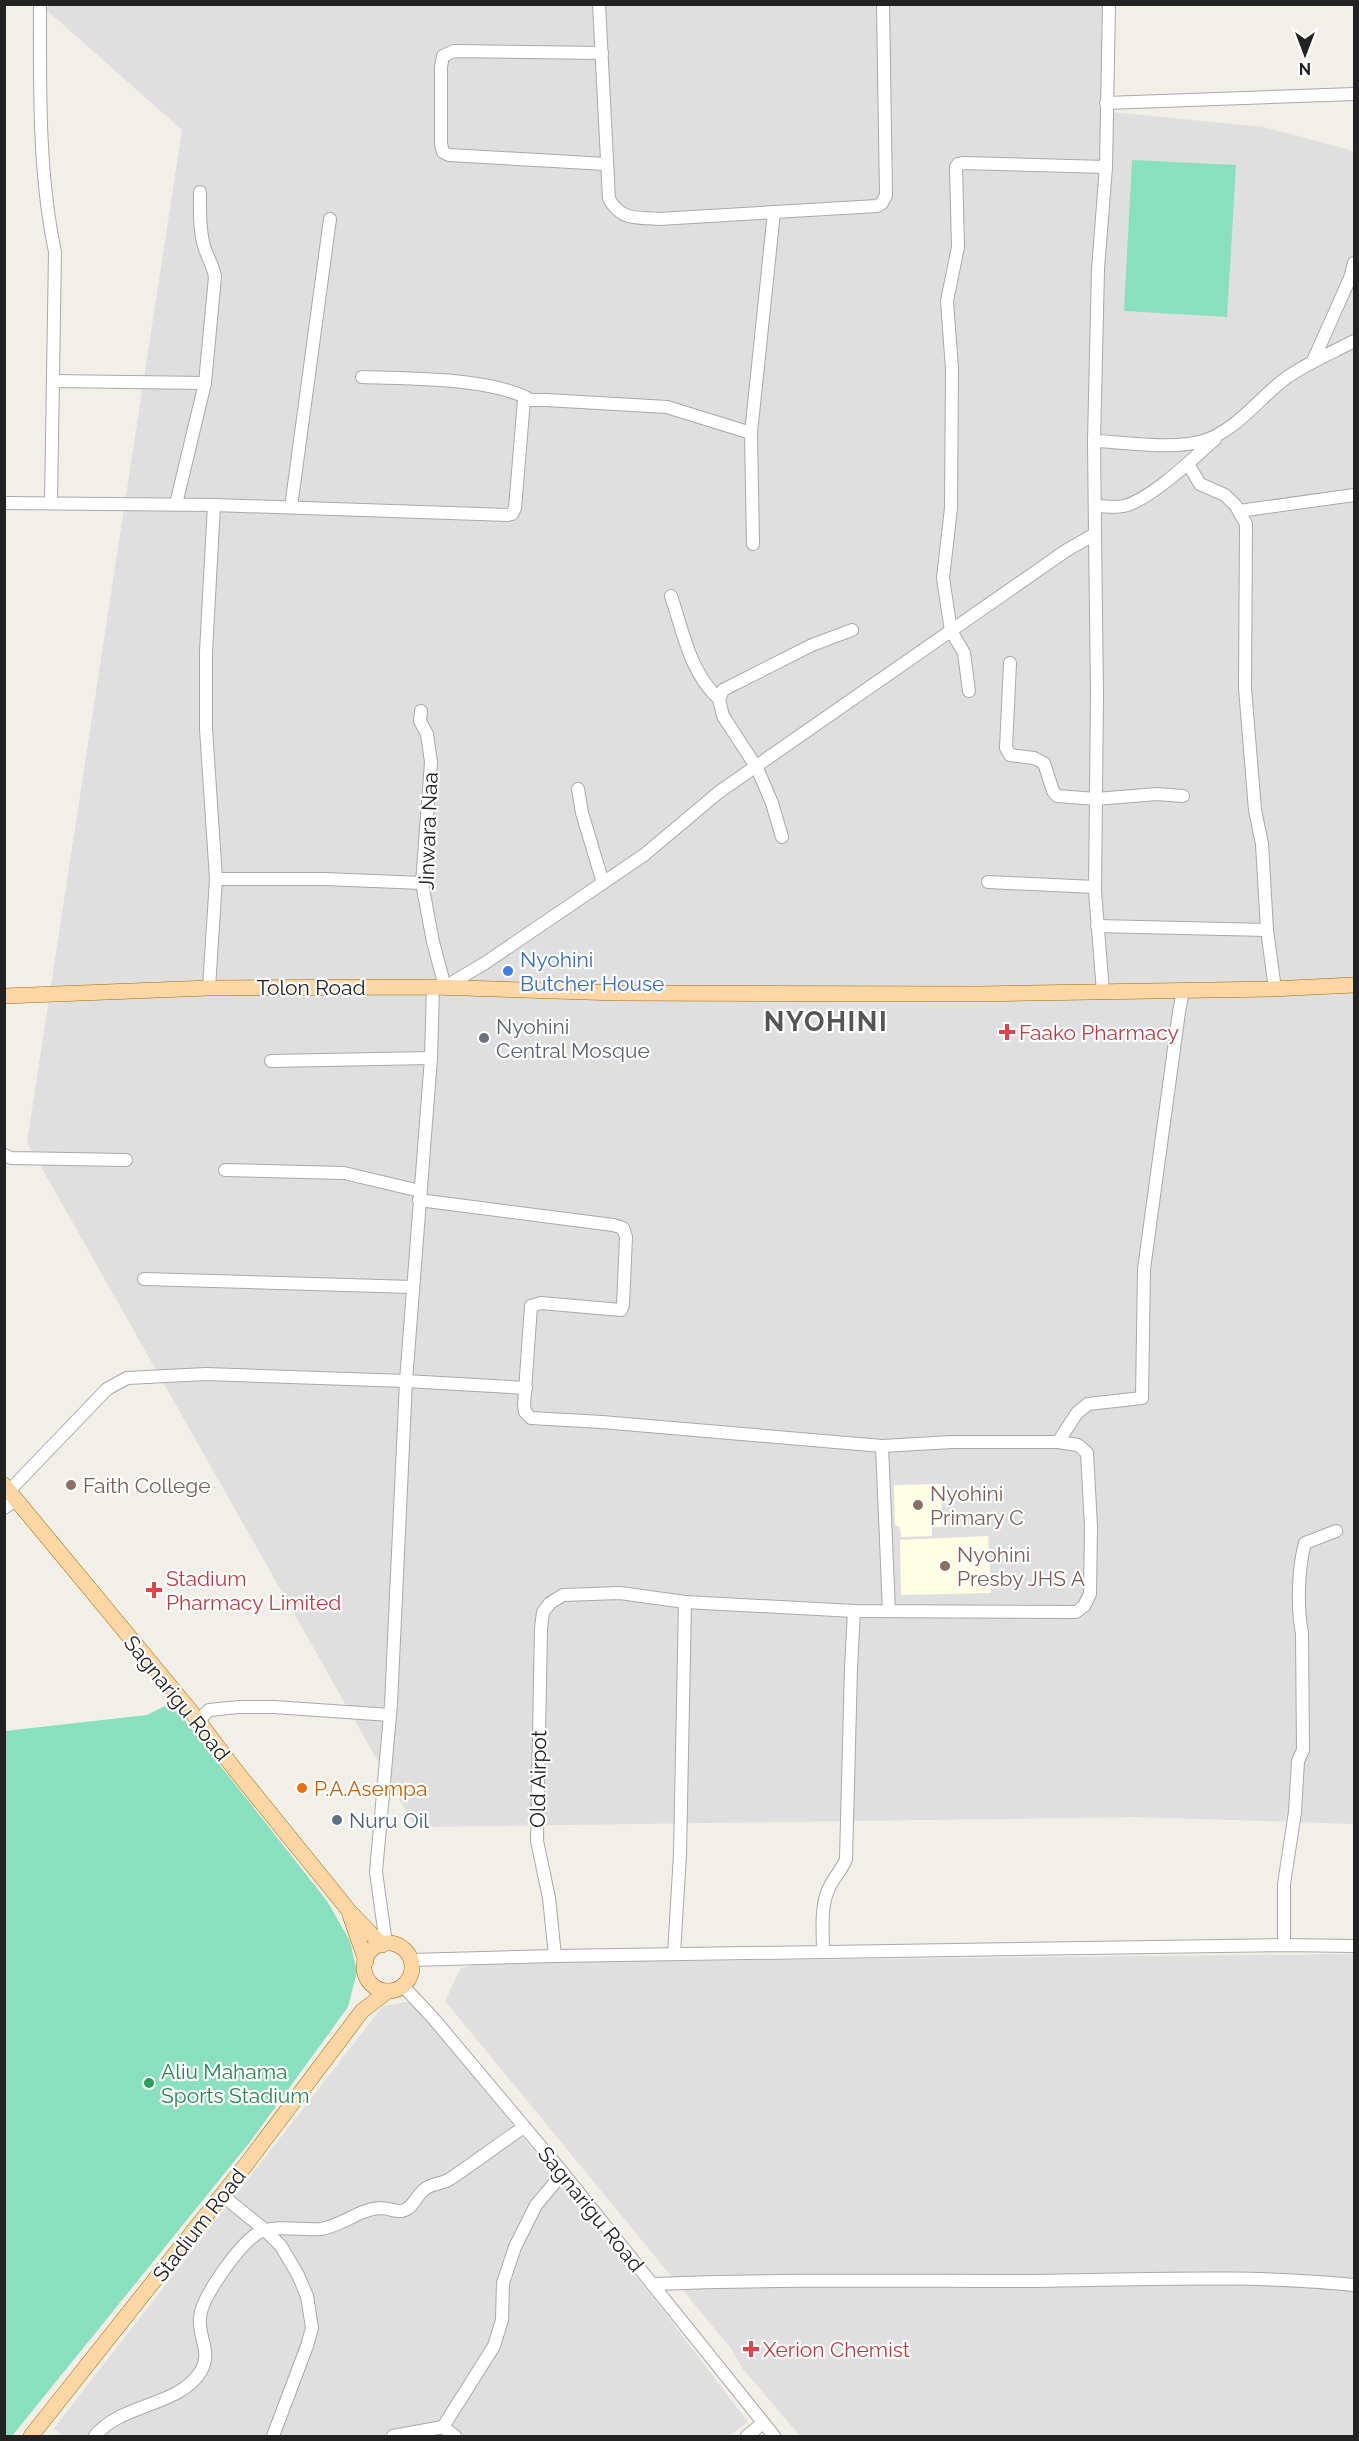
<svg xmlns="http://www.w3.org/2000/svg" width="1359" height="2441" font-family="Raleway,sans-serif">
	<style>
		.residential { fill: #e0dfdf }
		.education { fill: #ffffe5 }
		.pitch { fill: #88e0be }
		.lines { fill: none; stroke-linecap: round; stroke-linejoin: round }
		.minor-casing { stroke: #a9a9a9; stroke-width: 14 }
		.major-casing { stroke: #a06b00; stroke-width: 16 }
		.minor { stroke: #fff; stroke-width: 12 }
		.major { stroke: #fcd6a4; stroke-width: 15 }
		.shop-dot { fill: #3f7fe0; stroke: #fff; stroke-width: 2 }
		.health-dot { fill: #e0444e; stroke: #fff; stroke-width: 2 }
		.worship-dot { fill: #6b7280; stroke: #fff; stroke-width: 2 }
		.education-dot { fill: #8d6e63; stroke: #fff; stroke-width: 2 }
		.food-dot { fill: #e8710a; stroke: #fff; stroke-width: 2 }
		.service-dot { fill: #5c6f8a; stroke: #fff; stroke-width: 2 }
		.leisure-dot { fill: #2e9e5b; stroke: #fff; stroke-width: 2 }
		.labels { text-anchor: middle; dominant-baseline: central; stroke-width: 4.5; stroke-linejoin: round; paint-order: stroke }
		.street-label { font-size: 21px; fill: #222; stroke: #fff }
		.shop-label { font-size: 21px; fill: #366cbe; stroke: #fff; text-anchor: start }
		.worship-label { font-size: 21px; fill: #5b616d; stroke: #fff; text-anchor: start }
		.health-label { font-size: 21px; fill: #be3a42; stroke: #fff; text-anchor: start }
		.education-label { font-size: 21px; fill: #785e54; stroke: #fff; text-anchor: start }
		.food-label { font-size: 21px; fill: #c56008; stroke: #fff; text-anchor: start }
		.service-label { font-size: 21px; fill: #4e5e75; stroke: #fff; text-anchor: start }
		.leisure-label { font-size: 21px; fill: #27864d; stroke: #fff; text-anchor: start }
		.district-label { font-size: 27px; font-weight: bold; letter-spacing: 1.5px; fill: #555; stroke: #fff }
	</style>
	<rect width="100%" height="100%" fill="#f2efe9"/>
	<g class="residential">
		<path d="M41 5H1106L1101 111 1263 127 1354 151V1824L1136 1817 415 1827 27 1142 182 130Z"/>
		<path d="M1354 1954V2436H800L742 2368 732 2350 445 2001 461 1968 482 1963Z"/>
		<path d="M412 2001 659 2305 748 2422 729 2436H62L54 2428 383 2006Z"/>
	</g>
	<g class="education">
		<path d="M941 1484 942 1527H932V1536L901 1537 900 1527 895 1525 894 1485Z"/>
		<path d="M988 1536 991 1593 901 1595 900 1540Z"/>
	</g>
	<g class="pitch">
		<path d="M1132 160 1236 165 1227 317 1124 311Z"/>
		<path d="M171 1703 327 1901 350 1941 357 1972 348 2007 250 2142 12 2436H5V1731L147 1715Z"/>
	</g>
	<g class="lines">
		<defs>
			<g id="minor">
				<path d="M40 4C40 86 38 171 55 252L51 502"/>
				<path d="M599 4 609 199C622 221 636 217 659 219L877 206 882 203 886 195 883 4"/>
				<path d="M602 53 454 51 443 56 441 67V144L443 152 449 155 606 164"/>
				<path d="M1106 103 1354 94"/>
				<path d="M1313 361 1350 278 1354 263"/>
				<path d="M362 377C408 379 488 377 529 399"/>
				<path d="M53 381 205 383"/>
				<path d="M1094 441C1127 442 1172 450 1203 441 1236 431 1259 398 1286 378 1307 363 1332 353 1354 341"/>
				<path d="M1188 464 1200 484 1225 495 1236 506 1246 524 1245 688 1255 810 1262 844 1267 930 1275 989"/>
				<path d="M4 503 214 505 508 515 512 514 515 508 524 400H546L667 407 751 433"/>
				<path d="M176 504 205 383 215 277C213 264 207 257 204 246 199 229 200 209 200 192"/>
				<path d="M1096 506C1105 506 1115 508 1124 506 1150 500 1194 458 1215 439"/>
				<path d="M291 507 330 219"/>
				<path d="M1239 511 1354 495"/>
				<path d="M1095 534 1097 694 1095 891 1103 992"/>
				<path d="M753 544 751 433 774 212"/>
				<path d="M671 596C683 631 690 673 719 699"/>
				<path d="M1010 663 1006 748 1010 755 1034 758 1044 763 1053 791 1057 796 1096 799 1157 794 1183 796"/>
				<path d="M969 691 964 653 951 631 943 578 951 508 952 369 947 301 958 247 956 167 958 164 964 163 1106 167"/>
				<path d="M421 711 420 721 427 734 431 762 422 883 433 942 445 987 485 963 644 855 719 792 1067 550 1095 534 1094 441 1098 269 1106 167 1109 4"/>
				<path d="M578 789 582 813 603 883"/>
				<path d="M782 837 772 803 757 768 723 716 719 699 723 690 812 645 852 630"/>
				<path d="M216 879H324L422 883"/>
				<path d="M988 882 1095 887"/>
				<path d="M1097 926 1267 930"/>
				<path d="M209 988 216 879 206 729V652L214 505"/>
				<path d="M271 1061 431 1058"/>
				<path d="M4 1155 11 1158 126 1160"/>
				<path d="M225 1170 344 1173 420 1191"/>
				<path d="M419 1200 613 1225 623 1228 626 1237 623 1305 621 1310 541 1303 531 1306 524 1405 525 1412 531 1418 602 1422 882 1446 952 1442H1058L1078 1445 1087 1453 1091 1526 1090 1594 1084 1606 1076 1612 854 1611 685 1602 620 1593 563 1595 550 1603 543 1612 541 1628 537 1841 549 1898 555 1956"/>
				<path d="M144 1279 413 1287"/>
				<path d="M1058 1442 1077 1413 1088 1404 1142 1398 1144 1269 1179 1012 1183 990"/>
				<path d="M882 1446 889 1611"/>
				<path d="M9 1491 107 1389 127 1378 206 1374 406 1381 526 1388"/>
				<path d="M4 1508 16 1500"/>
				<path d="M198 1721 209 1710 239 1707H274L390 1715"/>
				<path d="M386 1944 376 1872 391 1704 406 1381 431 1058 433 987"/>
				<path d="M1284 1945V1884L1295 1812 1298 1761 1303 1750 1302 1633C1297 1608 1298 1568 1305 1543L1336 1531"/>
				<path d="M823 1952C823 1932 820 1906 829 1888 834 1877 842 1870 846 1859L851 1668 854 1611"/>
				<path d="M674 1954 680 1854 685 1602"/>
				<path d="M411 1960 555 1956 1284 1945 1354 1946"/>
				<path d="M403 1986 433 2018 563 2173 774 2436"/>
				<path d="M222 2195 265 2230 281 2246 298 2275 307 2296 312 2328 307 2346 273 2436"/>
				<path d="M652 2284C777 2279 903 2281 1028 2281 1137 2280 1247 2274 1354 2285"/>
				<path d="M443 2427 455 2436"/>
				<path d="M95 2436C121 2403 179 2407 201 2371 212 2352 198 2337 200 2318 201 2297 240 2244 258 2233 273 2224 303 2231 321 2229 342 2226 359 2209 380 2208 388 2208 395 2212 402 2211 414 2208 416 2195 425 2189 431 2184 442 2184 450 2179 475 2162 499 2144 524 2127"/>
				<path d="M393 2436 443 2427 494 2346 502 2320 503 2283 515 2247 536 2205 563 2173"/>
				<path d="M747 2436 763 2423"/>
			</g>
			<g id="major">
				<path d="M4 996 209 988 433 987 617 993 979 994 1271 989 1354 985"/>
				<path d="M4 1485 194 1715 236 1771 350 1912 382 1945"/>
				<path d="M350 1915 366 1961"/>
				<circle cx="388" cy="1967" r="24"/>
				<path d="M31 2436 245 2166 362 2011 388 1991"/>
			</g>
		</defs>
		<use href="#minor" class="minor-casing"/>
		<use href="#major" class="major-casing"/>
		<use href="#minor" class="minor"/>
		<use href="#major" class="major"/>
	</g>
	<circle class="shop-dot" cx="508" cy="971" r="6"/>
	<g class="health-dot">
		<path d="M1004 1023h6v6h6v6h-6v6h-6v-6h-6v-6h6z"/>
		<path d="M151 1581h6v6h6v6h-6v6h-6v-6h-6v-6h6z"/>
		<path d="M748 2340h6v6h6v6h-6v6h-6v-6h-6v-6h6z"/>
	</g>
	<circle class="worship-dot" cx="484" cy="1038" r="6"/>
	<g class="education-dot">
		<circle cx="71" cy="1485" r="6"/>
		<circle cx="918" cy="1505" r="6"/>
		<circle cx="945" cy="1566" r="6"/>
	</g>
	<circle class="food-dot" cx="302" cy="1788" r="6"/>
	<circle class="service-dot" cx="337" cy="1820" r="6"/>
	<circle class="leisure-dot" cx="149" cy="2083" r="6"/>
	<g class="labels">
		<g class="street-label">
			<text transform="translate(428 831) rotate(-88)">Jinwara Naa</text>
			<text x="311" y="987">Tolon Road</text>
			<text transform="translate(177 1698) rotate(51)">Sagnarigu Road</text>
			<text transform="translate(538 1779) rotate(-89)">Old Airpot</text>
			<text transform="translate(591 2209) rotate(51)">Sagnarigu Road</text>
			<text transform="translate(199 2225) rotate(-52)">Stadium Road</text>
		</g>
		<g class="shop-label">
			<text x="520" y="959">Nyohini<tspan x="520" dy="24">Butcher House</tspan></text>
		</g>
		<g class="worship-label">
			<text x="496" y="1026">Nyohini<tspan x="496" dy="24">Central Mosque</tspan></text>
		</g>
		<g class="health-label">
			<text x="1019" y="1032">Faako Pharmacy</text>
			<text x="166" y="1578">Stadium<tspan x="166" dy="24">Pharmacy Limited</tspan></text>
			<text x="763" y="2349">Xerion Chemist</text>
		</g>
		<g class="education-label">
			<text x="83" y="1485">Faith College</text>
			<text x="930" y="1493">Nyohini<tspan x="930" dy="24">Primary C</tspan></text>
			<text x="957" y="1554">Nyohini<tspan x="957" dy="24">Presby JHS A</tspan></text>
		</g>
		<g class="food-label">
			<text x="314" y="1788">P.A.Asempa</text>
		</g>
		<g class="service-label">
			<text x="349" y="1820">Nuru Oil</text>
		</g>
		<g class="leisure-label">
			<text x="161" y="2071">Aliu Mahama<tspan x="161" dy="24">Sports Stadium</tspan></text>
		</g>
		<g class="district-label">
			<text x="826" y="1021">NYOHINI</text>
		</g>
	</g>
	<rect width="1359" height="2441" fill="none" stroke="#222222" stroke-width="12"/>
	<g transform="translate(1305 54) rotate(180)" stroke="#ffffff" stroke-width="4.5" paint-order="stroke">
	<path d="M0-4.5L10 22L0 15L-10 22Z" fill="#222222"/>
	<text y="-9" font-size="16" font-weight="bold" text-anchor="middle" fill="#222222">N</text>
	</g>
</svg>
